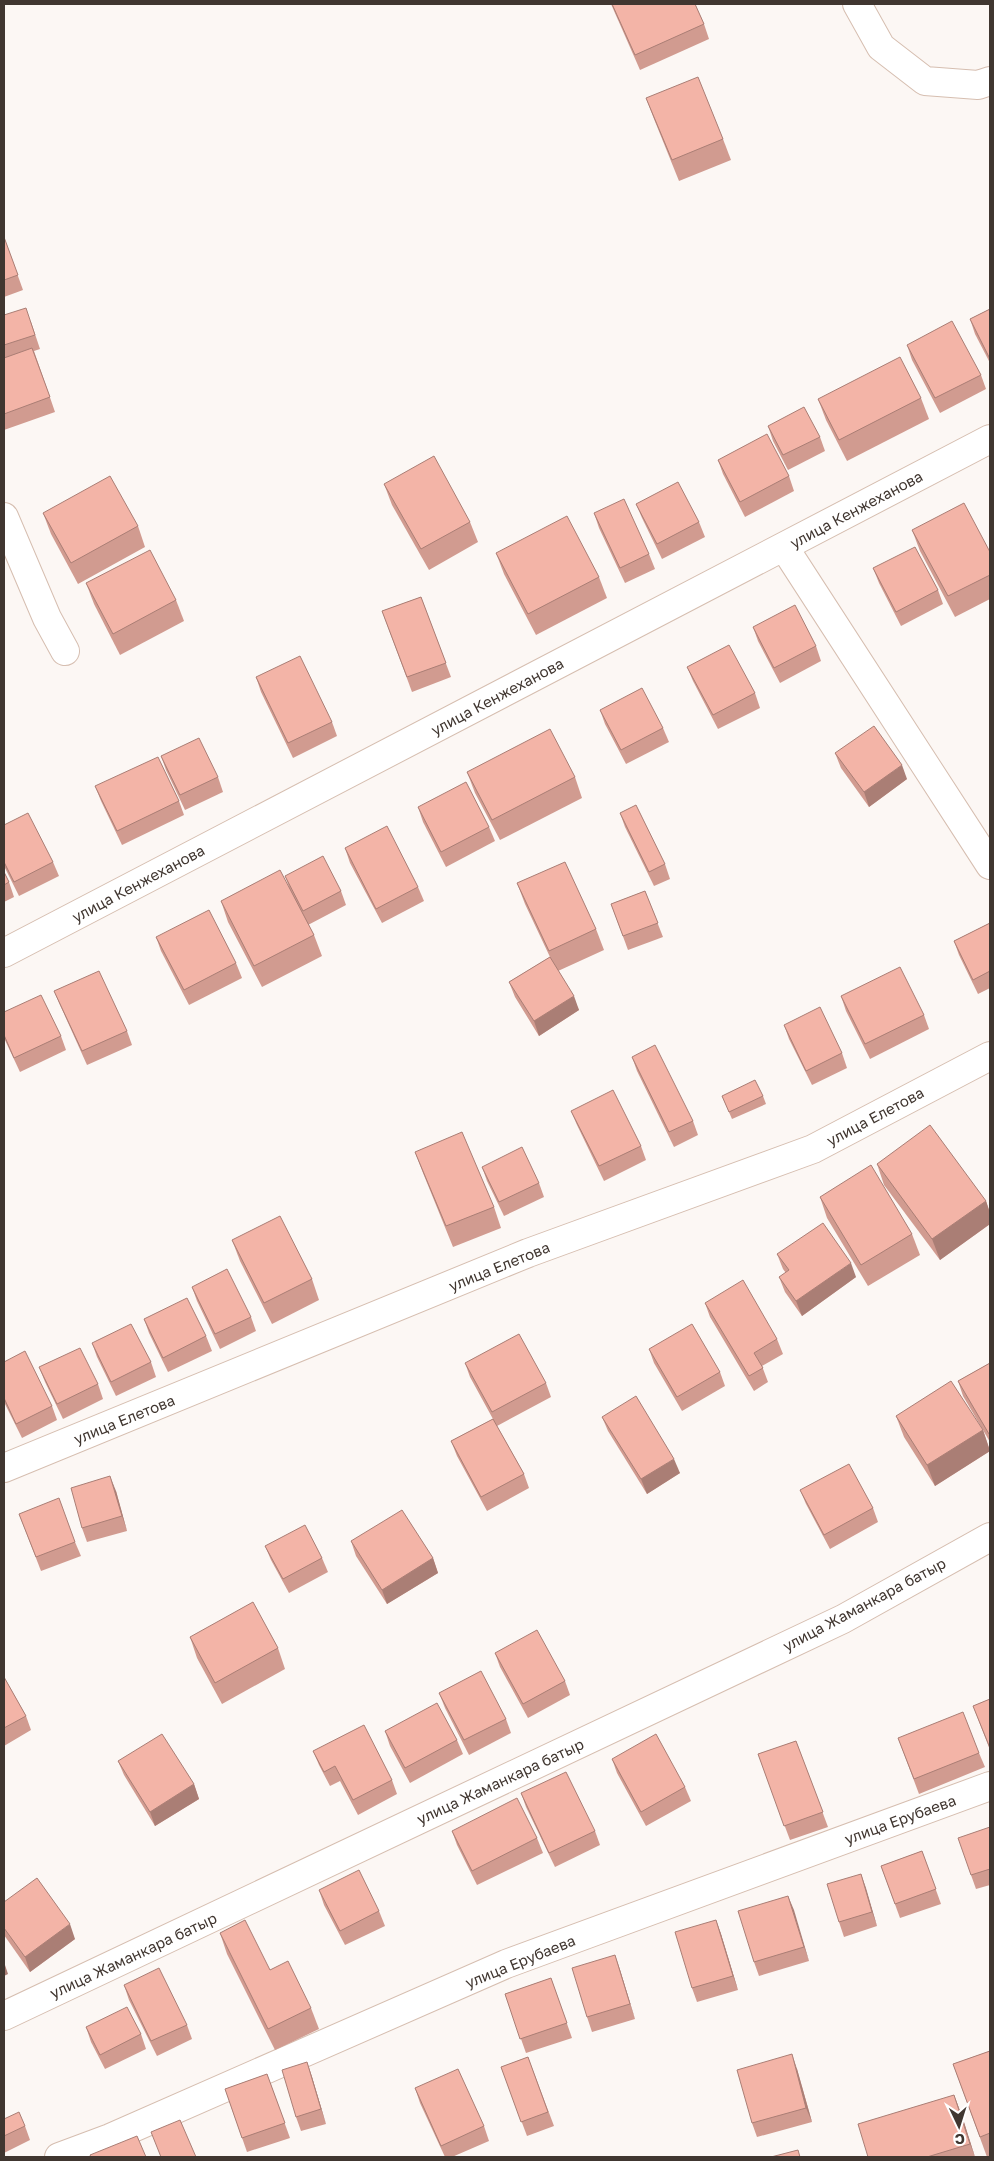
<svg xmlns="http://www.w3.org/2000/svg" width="994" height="2161" font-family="'Golos Text',sans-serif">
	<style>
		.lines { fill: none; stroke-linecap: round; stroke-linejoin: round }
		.street-casing { stroke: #d6beb0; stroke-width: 30 }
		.street { stroke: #fff; stroke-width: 28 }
		.wall { fill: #d19b90 }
		.shaded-wall { fill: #aa7e75 }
		.building { fill: #f3b4a7; stroke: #aa7e75 }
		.labels { text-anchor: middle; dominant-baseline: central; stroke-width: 5; stroke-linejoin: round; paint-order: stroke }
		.street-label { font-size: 15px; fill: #403630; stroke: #fff }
	</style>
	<rect width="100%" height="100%" fill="#fcf7f4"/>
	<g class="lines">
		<defs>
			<g id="street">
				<path d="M857 4 881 47 925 81 978 85 990 81"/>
				<path d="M4 517 47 618 65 651"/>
				<path d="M784 547 990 865"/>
				<path d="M4 953 990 439"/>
				<path d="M4 1468 528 1253 813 1149 990 1056"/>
				<path d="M4 2016 843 1619 990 1537"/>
				<path d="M59 2157 110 2138 506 1964 990 1786"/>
			</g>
		</defs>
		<use href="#street" class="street-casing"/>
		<use href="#street" class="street"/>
	</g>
	<g class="wall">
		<path d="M611 4H695L704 24 709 39 640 70Z"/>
		<path d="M646 98 723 139 731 160 679 181 654 119Z"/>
		<path d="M4 237 23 290 4 297Z"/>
		<path d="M990 309V363L975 334 970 319Z"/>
		<path d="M4 315 31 322 40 349 34 351 55 412 4 430Z"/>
		<path d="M907 345 981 375 986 389 940 413 912 360Z"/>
		<path d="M921 398 929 419 847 461 826 420 818 399Z"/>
		<path d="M768 426 820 437 825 451 788 470 773 441Z"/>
		<path d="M718 460 789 476 794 491 745 517 723 474Z"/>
		<path d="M384 484 470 522 478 542 429 570 392 505Z"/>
		<path d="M636 504 699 522 705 537 662 559 642 518Z"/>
		<path d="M43 513 138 526 145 547 78 584 51 534Z"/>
		<path d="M594 513 649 554 655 569 625 583 599 528Z"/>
		<path d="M912 530 990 552V599L955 617 920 551Z"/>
		<path d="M496 553 599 577 607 598 536 635 504 574Z"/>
		<path d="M873 568 938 590 943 604 901 626 879 583Z"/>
		<path d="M86 583 176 600 184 621 120 655 94 604Z"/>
		<path d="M421 597 451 677 412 692 382 611Z"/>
		<path d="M753 627 816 646 821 661 780 683 758 641Z"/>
		<path d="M687 667 755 693 760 708 718 729 693 681Z"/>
		<path d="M256 677 332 722 337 736 293 758 261 692Z"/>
		<path d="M600 710 663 728 669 742 626 764 605 724Z"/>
		<path d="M835 753 907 779 869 807 841 768Z"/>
		<path d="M161 756 218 777 223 792 185 810 166 770Z"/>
		<path d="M467 772 575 777 582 798 500 840 475 793Z"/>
		<path d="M95 786 179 801 184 815 122 845 101 801Z"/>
		<path d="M418 807 489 827 495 841 446 867 423 822Z"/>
		<path d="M620 813 665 864 670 879 654 886 625 827Z"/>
		<path d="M4 825 53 862 59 876 19 896 4 866Z"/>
		<path d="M345 848 418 887 424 901 382 923 350 863Z"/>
		<path d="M4 872 9 882 14 897 4 902Z"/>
		<path d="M285 876 341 891 346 905 308 925 314 935 322 956 262 987 228 922 221 901 289 887Z"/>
		<path d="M517 883 596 929 604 950 558 971 579 1010 539 1036 515 997 509 982 550 957 525 904Z"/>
		<path d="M645 891 663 937 628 950 611 904Z"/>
		<path d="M990 923V988L978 994 959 955 954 941Z"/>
		<path d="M156 937 236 963 242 978 189 1005 161 951Z"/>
		<path d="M54 991 127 1031 132 1045 87 1065 60 1005Z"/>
		<path d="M841 996 924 1015 929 1029 870 1059 846 1011Z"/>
		<path d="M4 1012 61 1036 66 1050 20 1072 4 1038Z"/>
		<path d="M784 1025 842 1053 847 1068 812 1085 789 1039Z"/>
		<path d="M632 1057 693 1121 698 1135 674 1147 637 1071Z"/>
		<path d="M722 1096H763L766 1104 732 1119Z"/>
		<path d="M571 1111 641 1146 646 1160 604 1181 577 1125Z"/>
		<path d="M415 1152 494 1207 501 1228 453 1247 423 1173Z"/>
		<path d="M877 1164 986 1201 990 1213V1224L940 1260 884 1185Z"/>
		<path d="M482 1167 539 1183 544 1197 504 1216 487 1181Z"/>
		<path d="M820 1197 912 1234 920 1255 868 1286 827 1218Z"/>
		<path d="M232 1240 312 1279 319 1300 272 1324 240 1261Z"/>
		<path d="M777 1254 856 1277 802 1316 785 1292 779 1277 786 1273 783 1269Z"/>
		<path d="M192 1287 251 1317 256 1331 220 1349 197 1301Z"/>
		<path d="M705 1303 777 1339 783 1354 762 1366 768 1382 754 1391 710 1317Z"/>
		<path d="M144 1319 206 1336 212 1351 168 1372 149 1333Z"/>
		<path d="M92 1343 151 1362 156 1377 116 1396 97 1357Z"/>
		<path d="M649 1349 720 1372 725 1386 682 1411 654 1363Z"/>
		<path d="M4 1362 52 1406 57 1420 22 1438 4 1402Z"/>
		<path d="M465 1363 546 1383 551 1397 497 1426 524 1474 529 1488 487 1511 457 1456 451 1441 493 1419 470 1377Z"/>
		<path d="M990 1363V1442L963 1396 958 1381Z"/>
		<path d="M39 1367 98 1384 103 1399 63 1419 45 1382Z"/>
		<path d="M896 1416 983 1430 990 1451 935 1486 904 1437Z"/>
		<path d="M602 1417 680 1473 647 1494 608 1431Z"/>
		<path d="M800 1490 873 1508 878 1522 830 1549 806 1504Z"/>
		<path d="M116 1491 127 1531 87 1542 82 1528Z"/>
		<path d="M19 1514 75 1542 81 1556 41 1571Z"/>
		<path d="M351 1541 433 1558 438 1573 387 1604 356 1556Z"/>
		<path d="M265 1546 322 1558 328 1572 289 1593 271 1560Z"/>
		<path d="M190 1637 278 1648 285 1669 222 1704 197 1658Z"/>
		<path d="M495 1653 565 1681 570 1695 528 1718 500 1667Z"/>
		<path d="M4 1677 26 1716 31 1730 4 1746Z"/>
		<path d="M439 1693 506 1719 511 1733 469 1755 445 1708Z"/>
		<path d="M990 1699V1750L973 1706Z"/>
		<path d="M385 1731 457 1740 463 1754 410 1783 390 1746Z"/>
		<path d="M898 1738 979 1753 985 1767 919 1794Z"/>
		<path d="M796 1741 828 1827 790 1840 758 1754Z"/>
		<path d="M313 1751 392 1780 397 1794 358 1815 340 1781 330 1786 319 1765Z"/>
		<path d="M612 1759 685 1787 691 1801 646 1826 617 1773Z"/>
		<path d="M118 1761 194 1784 199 1799 155 1826 124 1775Z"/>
		<path d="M521 1793 595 1831 600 1845 555 1867 526 1807Z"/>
		<path d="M990 1827V1885L976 1889 971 1875Z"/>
		<path d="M452 1831 537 1838 543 1853 477 1885 457 1845Z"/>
		<path d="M922 1851 941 1904 900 1918 881 1866Z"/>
		<path d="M861 1874 877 1926 844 1937 839 1922Z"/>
		<path d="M319 1890 379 1911 385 1926 345 1945 324 1905Z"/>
		<path d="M788 1896 809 1961 759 1976 754 1962Z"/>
		<path d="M4 1902 75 1939 30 1972 4 1935Z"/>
		<path d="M716 1920 721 1934 738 1990 697 2002 692 1988Z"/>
		<path d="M220 1933 270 1970 311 2008 319 2029 275 2050 227 1954Z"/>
		<path d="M615 1955 620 1970 635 2019 592 2032 587 2017Z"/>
		<path d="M551 1978 572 2038 526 2053 505 1994Z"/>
		<path d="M124 1985 187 2025 192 2039 157 2056 129 2000Z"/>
		<path d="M86 2027 141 2034 146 2049 105 2069 91 2042Z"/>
		<path d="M990 2051V2157H987L953 2064Z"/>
		<path d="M528 2057 554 2126 527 2136 501 2067Z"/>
		<path d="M307 2062 312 2077 326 2124 301 2131 296 2117Z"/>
		<path d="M797 2069 812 2122 757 2137 752 2123Z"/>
		<path d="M267 2074 290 2138 247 2152 225 2089Z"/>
		<path d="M415 2088 484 2126 489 2141 452 2157H445L420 2103Z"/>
		<path d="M954 2095 962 2116 975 2157H868Z"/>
		<path d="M4 2119 25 2126 30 2140 4 2153Z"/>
	</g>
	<g class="shaded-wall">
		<path d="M902 765 907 779 869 807 864 792Z"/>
		<path d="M574 996 579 1010 539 1036 534 1021Z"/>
		<path d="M986 1201 990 1213V1224L940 1260 932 1239Z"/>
		<path d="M851 1263 856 1277 802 1316 796 1301Z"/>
		<path d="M983 1430 990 1451 935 1486 927 1465Z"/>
		<path d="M674 1459 680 1473 647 1494 641 1479Z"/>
		<path d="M110 1476 116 1491 127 1531 122 1516Z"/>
		<path d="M433 1558 438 1573 387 1604 382 1590Z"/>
		<path d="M194 1784 199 1799 155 1826 150 1812Z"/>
		<path d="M861 1874 866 1888 877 1926 872 1912Z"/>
		<path d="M788 1896 794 1910 809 1961 804 1947Z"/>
		<path d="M716 1920 721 1934 738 1990 733 1976Z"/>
		<path d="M70 1924 75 1939 30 1972 25 1957Z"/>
		<path d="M615 1955 620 1970 635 2019 630 2004Z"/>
		<path d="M4 1962 8 1974 4 1976Z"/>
		<path d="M792 2054 797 2069 812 2122 806 2108Z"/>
		<path d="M307 2062 312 2077 326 2124 321 2109Z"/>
		<path d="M954 2095 962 2116 975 2157 970 2144Z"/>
	</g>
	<g class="building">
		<path d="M612 4H695L704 24 635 55Z"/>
		<path d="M698 77 723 139 672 160 646 98Z"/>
		<path d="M4 237 18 275 4 280Z"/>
		<path d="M26 308 35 335 4 345V315Z"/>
		<path d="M990 309V359L970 319Z"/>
		<path d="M952 321 981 375 935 398 907 345Z"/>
		<path d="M32 348 50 397 4 414V358Z"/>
		<path d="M900 357 921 398 839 440 818 399Z"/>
		<path d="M804 407 820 437 783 455 768 426Z"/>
		<path d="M767 434 789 476 740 502 718 460Z"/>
		<path d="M434 456 470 522 421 549 384 484Z"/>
		<path d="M110 476 138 526 71 563 43 513Z"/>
		<path d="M678 482 699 522 657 544 636 504Z"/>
		<path d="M624 499 649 554 620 568 594 513Z"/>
		<path d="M964 503 990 552V575L948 596 912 530Z"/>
		<path d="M567 516 599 577 528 614 496 553Z"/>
		<path d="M915 547 938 590 896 612 873 568Z"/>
		<path d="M150 550 176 600 113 634 86 583Z"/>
		<path d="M421 597 446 663 407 677 382 611Z"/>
		<path d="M795 605 816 646 774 668 753 627Z"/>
		<path d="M729 645 755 693 713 715 687 667Z"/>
		<path d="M300 656 332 722 288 743 256 677Z"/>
		<path d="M642 688 663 728 621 750 600 710Z"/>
		<path d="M874 726 902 765 864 792 835 753Z"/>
		<path d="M550 729 575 777 492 820 467 772Z"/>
		<path d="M199 738 218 777 180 795 161 756Z"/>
		<path d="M158 757 179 801 117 831 95 786Z"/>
		<path d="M466 782 489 827 441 852 418 807Z"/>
		<path d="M636 805 665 864 649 872 620 813Z"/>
		<path d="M28 813 53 862 14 882 4 862V825Z"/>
		<path d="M387 826 418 887 376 909 345 848Z"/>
		<path d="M323 856 341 891 303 911 285 876Z"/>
		<path d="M565 862 596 929 549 951 517 883Z"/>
		<path d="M280 870 314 935 254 966 221 901Z"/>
		<path d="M4 872 9 882 4 885Z"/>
		<path d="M645 891 658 923 623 936 611 904Z"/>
		<path d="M209 910 236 963 184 990 156 937Z"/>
		<path d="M990 923V971L973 980 954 941Z"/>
		<path d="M550 957 574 996 534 1021 509 982Z"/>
		<path d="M900 967 924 1015 865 1044 841 996Z"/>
		<path d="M99 971 127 1031 82 1051 54 991Z"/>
		<path d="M41 995 61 1036 14 1058 4 1035V1012Z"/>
		<path d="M820 1007 842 1053 806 1071 784 1025Z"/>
		<path d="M655 1045 693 1121 669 1132 632 1057Z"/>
		<path d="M755 1080 763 1096 729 1112 722 1096Z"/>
		<path d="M613 1090 641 1146 599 1166 571 1111Z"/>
		<path d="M930 1125 986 1201 932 1239 877 1164Z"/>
		<path d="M462 1132 494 1207 446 1226 415 1152Z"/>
		<path d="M522 1147 539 1183 499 1202 482 1167Z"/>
		<path d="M871 1165 912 1234 861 1265 820 1197Z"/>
		<path d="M280 1216 312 1279 264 1303 232 1240Z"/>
		<path d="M823 1223 851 1263 796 1301 779 1277 789 1270 777 1254Z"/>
		<path d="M227 1269 251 1317 215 1334 192 1287Z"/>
		<path d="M743 1280 777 1339 754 1353 763 1368 749 1376 705 1303Z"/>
		<path d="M187 1298 206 1336 163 1358 144 1319Z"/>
		<path d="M131 1324 151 1362 111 1382 92 1343Z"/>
		<path d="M692 1324 720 1372 677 1397 649 1349Z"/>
		<path d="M519 1334 546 1383 492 1412 465 1363Z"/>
		<path d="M80 1348 98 1384 57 1404 39 1367Z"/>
		<path d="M25 1351 52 1406 16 1424 4 1398V1362Z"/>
		<path d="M990 1363V1434H989L958 1381Z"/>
		<path d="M951 1381 983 1430 927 1465 896 1416Z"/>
		<path d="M636 1396 674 1459 641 1479 602 1417Z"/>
		<path d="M493 1419 524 1474 481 1497 451 1441Z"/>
		<path d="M849 1464 873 1508 824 1535 800 1490Z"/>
		<path d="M110 1476 122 1516 82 1528 71 1488Z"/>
		<path d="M59 1498 75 1542 36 1557 19 1514Z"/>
		<path d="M402 1510 433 1558 382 1590 351 1541Z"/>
		<path d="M305 1525 322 1558 283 1579 265 1546Z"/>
		<path d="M253 1602 278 1648 215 1683 190 1637Z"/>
		<path d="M537 1630 565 1681 523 1704 495 1653Z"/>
		<path d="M481 1671 506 1719 464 1740 439 1693Z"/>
		<path d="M4 1677 26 1716 4 1728Z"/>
		<path d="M990 1699V1748L973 1706Z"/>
		<path d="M437 1703 457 1740 405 1768 385 1731Z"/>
		<path d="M963 1712 979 1753 914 1779 898 1738Z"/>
		<path d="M364 1725 392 1780 353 1800 335 1766 324 1772 313 1751Z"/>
		<path d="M162 1734 194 1784 150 1812 118 1761Z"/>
		<path d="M656 1734 685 1787 641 1812 612 1759Z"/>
		<path d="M796 1741 823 1812 784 1826 758 1754Z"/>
		<path d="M566 1772 595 1831 549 1853 521 1793Z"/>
		<path d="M517 1798 537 1838 472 1871 452 1831Z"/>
		<path d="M990 1827V1869L971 1875 958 1838Z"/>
		<path d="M922 1851 936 1889 895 1904 881 1866Z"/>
		<path d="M359 1870 379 1911 340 1931 319 1890Z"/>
		<path d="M861 1874 872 1912 839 1922 827 1884Z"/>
		<path d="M37 1878 70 1924 25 1957 4 1928V1902Z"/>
		<path d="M788 1896 804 1947 754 1962 738 1911Z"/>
		<path d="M245 1920 270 1970 288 1961 311 2008 268 2029 220 1933Z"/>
		<path d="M716 1920 733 1976 692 1988 675 1932Z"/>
		<path d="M615 1955 630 2004 587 2017 572 1968Z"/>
		<path d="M159 1968 187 2025 151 2041 124 1985Z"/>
		<path d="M551 1978 567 2023 520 2039 505 1994Z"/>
		<path d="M127 2007 141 2034 100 2055 86 2027Z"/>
		<path d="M990 2051V2133L980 2137 953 2064Z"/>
		<path d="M792 2054 806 2108 752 2123 737 2070Z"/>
		<path d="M528 2057 548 2112 521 2122 501 2067Z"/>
		<path d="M307 2062 321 2109 296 2117 282 2070Z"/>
		<path d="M458 2069 484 2126 441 2146 415 2088Z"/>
		<path d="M267 2074 285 2123 242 2138 225 2089Z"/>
		<path d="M954 2095 970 2144 927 2157H868L858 2124Z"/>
		<path d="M19 2112 25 2126 4 2136V2119Z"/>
		<path d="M180 2120 196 2157H161L151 2132Z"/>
		<path d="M137 2136 146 2157H91L90 2155Z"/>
		<path d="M798 2150 800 2157H771Z"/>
	</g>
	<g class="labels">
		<g class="street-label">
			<text transform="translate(856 509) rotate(-28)">улица Кенжеханова</text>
			<text transform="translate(497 696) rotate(-28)">улица Кенжеханова</text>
			<text transform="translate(138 883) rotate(-28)">улица Кенжеханова</text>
			<text transform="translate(875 1116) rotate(-28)">улица Елетова</text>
			<text transform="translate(499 1266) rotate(-22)">улица Елетова</text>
			<text transform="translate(124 1419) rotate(-22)">улица Елетова</text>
			<text transform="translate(864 1604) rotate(-28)">улица Жаманкара батыр</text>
			<text transform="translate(500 1781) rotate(-25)">улица Жаманкара батыр</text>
			<text transform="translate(900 1819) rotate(-20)">улица Ерубаева</text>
			<text transform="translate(133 1955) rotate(-25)">улица Жаманкара батыр</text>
			<text transform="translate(520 1961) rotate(-22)">улица Ерубаева</text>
		</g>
	</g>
	<rect width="994" height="2161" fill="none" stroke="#403630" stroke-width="10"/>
	<g transform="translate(959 2126) rotate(176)" stroke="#ffffff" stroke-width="4" paint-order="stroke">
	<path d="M0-4L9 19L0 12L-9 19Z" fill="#403630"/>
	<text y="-8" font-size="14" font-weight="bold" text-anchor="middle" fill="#403630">С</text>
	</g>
</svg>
